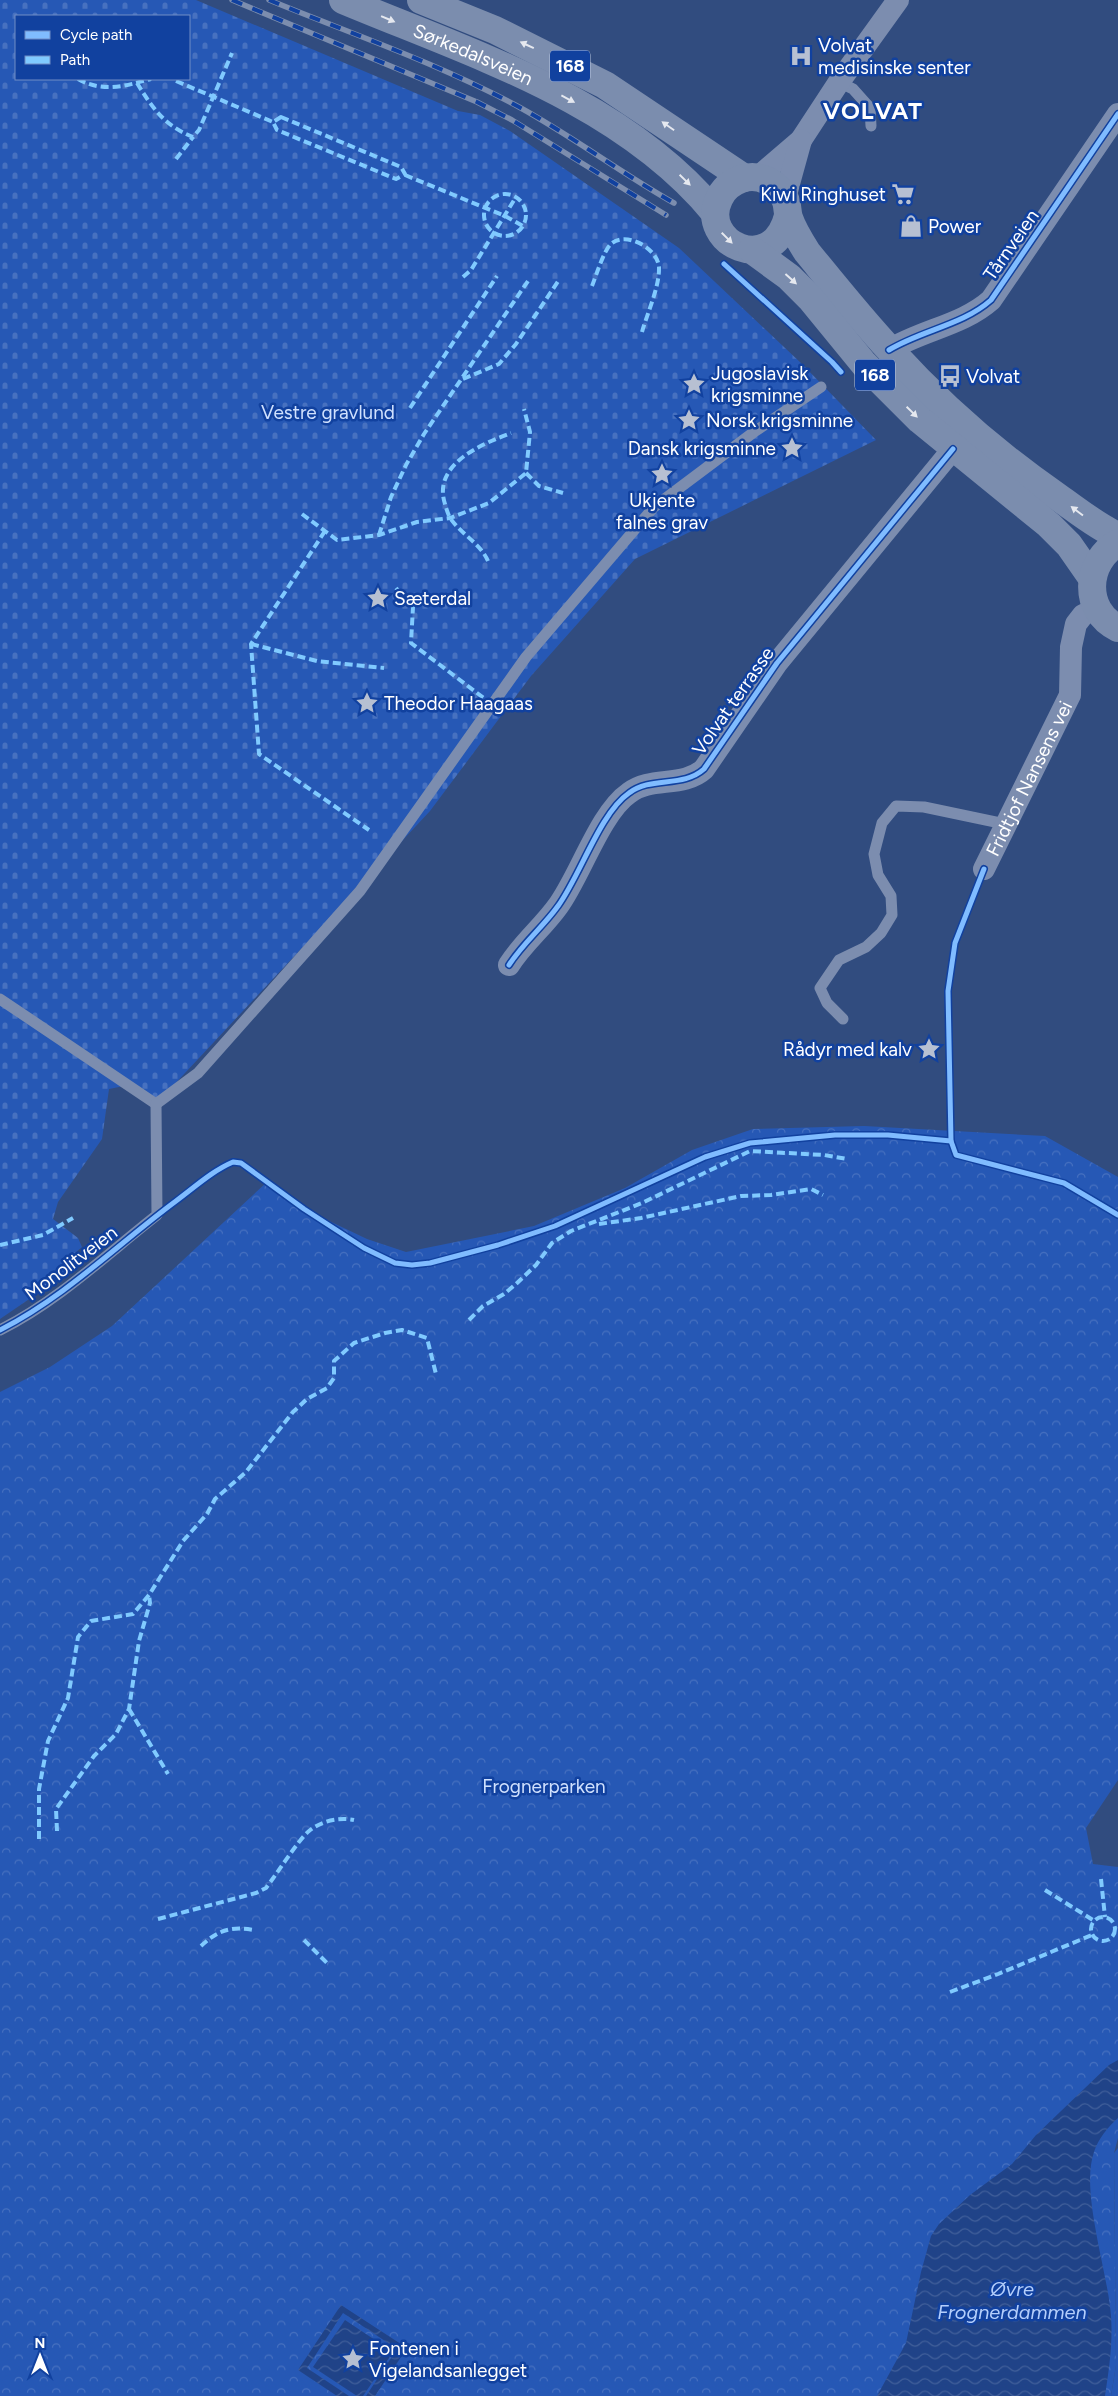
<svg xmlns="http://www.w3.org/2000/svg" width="1118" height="2396" font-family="Figtree,sans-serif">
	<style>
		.green { fill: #2658b5 }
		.cemetery { fill: url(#cemetery-stones); fill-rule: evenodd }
		.park { fill: url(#park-crowns) }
		.water { fill: url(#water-waves) }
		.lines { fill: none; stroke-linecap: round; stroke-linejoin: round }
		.service { stroke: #7c8daf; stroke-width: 11 }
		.minor { stroke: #7c8daf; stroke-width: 22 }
		.primary { stroke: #7b8dae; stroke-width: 28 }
		.rail-casing { stroke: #7c8dae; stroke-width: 5.5 }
		.rail { stroke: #11419f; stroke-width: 4; stroke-dasharray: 11; stroke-linecap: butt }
		.quiet { stroke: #80caff; stroke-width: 4; stroke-dasharray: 8 4; stroke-linecap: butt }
		.cycleway-casing { stroke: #11419f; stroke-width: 8 }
		.cycleway { stroke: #80bcff; stroke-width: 5 }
		.oneway { fill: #e5e8ef }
		.labels { text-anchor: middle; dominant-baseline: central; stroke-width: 5; stroke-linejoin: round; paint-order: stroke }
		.shield { fill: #11419f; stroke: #b8c6e2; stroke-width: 1 }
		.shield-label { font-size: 18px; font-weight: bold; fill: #fff }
		.poi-label { font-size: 19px; fill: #fff; stroke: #11419f; text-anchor: start }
		.street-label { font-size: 19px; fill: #fff; stroke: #11419f }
		.park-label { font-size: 19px; fill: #d0e1fe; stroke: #11419f }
		.water-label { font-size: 20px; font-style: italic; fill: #b4cefb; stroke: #11419f }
		.district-label { font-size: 24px; font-weight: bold; letter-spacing: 1px; fill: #fff; stroke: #11419f }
	</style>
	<defs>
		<pattern id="cemetery-stones" width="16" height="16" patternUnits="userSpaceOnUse" patternTransform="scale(1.25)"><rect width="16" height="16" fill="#2658b5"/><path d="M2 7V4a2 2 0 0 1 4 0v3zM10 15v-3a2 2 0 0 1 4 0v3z" fill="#4771c0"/></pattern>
		<pattern id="park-crowns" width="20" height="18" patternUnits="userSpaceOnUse" patternTransform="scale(1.25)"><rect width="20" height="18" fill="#2658b5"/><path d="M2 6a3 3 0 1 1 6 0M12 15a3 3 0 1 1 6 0" fill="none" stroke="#4771c0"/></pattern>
		<pattern id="water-waves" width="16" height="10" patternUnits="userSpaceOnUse" patternTransform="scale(1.25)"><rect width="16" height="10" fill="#204388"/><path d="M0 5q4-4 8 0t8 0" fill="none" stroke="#415f9a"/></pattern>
	</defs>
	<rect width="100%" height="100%" fill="#314c7f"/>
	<path class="green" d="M1118 2148V2396H1111L1116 2365 1114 2153Z"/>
	<path class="cemetery" d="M0 0H196L458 111 480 115 510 131 679 248 802 364 876 440 635 559 531 676 430 811 156 1104 129 1085 109 1089 102 1139 58 1202 53 1219 78 1238 82 1247 75 1253 82 1263 0 1319ZM16 16H189V79H16Z"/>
	<path class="park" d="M864 1126 1045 1136 1118 1177V1780L1086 1828 1093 1864 1118 1867V2138L1114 2153 1116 2365 1111 2396H0V1392L50 1367 112 1326 267 1182 304 1209 367 1239 406 1252 534 1226 625 1188 692 1150 753 1129Z"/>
	<g class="water">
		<path d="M1118 2060V2118C1108 2127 1098 2139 1094 2152 1080 2192 1108 2272 1111 2316 1113 2342 1109 2370 1105 2396H877L906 2343 921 2272 931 2236 939 2224 970 2195 1012 2164 1036 2135 1109 2065Z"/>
		<path d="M341 2305 407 2348 375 2396H366L397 2349 343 2313 307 2368 349 2396H337L298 2370Z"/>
		<path d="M345 2320 393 2352 363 2396H357L313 2367Z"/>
	</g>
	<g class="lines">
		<g class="service">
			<path d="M839 82 853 89 870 108 871 126"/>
			<path d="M0 999 156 1104"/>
			<path d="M843 1019 827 1003 820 988 839 960 866 947 881 933 892 915 891 896 878 875 874 854 882 823 896 806 924 807 1005 824"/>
			<path d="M156 1104 198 1073 360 891 526 657 654 507 754 432 821 387"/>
			<path d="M0 1330C58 1301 106 1255 157 1215L156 1104"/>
		</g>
		<g class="minor">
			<path d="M758 177 801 140 839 82 898 0"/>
			<path d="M785 198 801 140"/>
			<path d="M889 350C922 330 963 325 991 300L1118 114"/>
			<path id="s1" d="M984 869 1070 695 1071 647 1076 624 1083 615 1097 608"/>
			<path d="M509 965C523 943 543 927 558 906 580 876 600 813 629 793 651 776 683 788 704 769L777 663 953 449"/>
		</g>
		<g class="primary">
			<path id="s2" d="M343 0C472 54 623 101 715 213"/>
			<path d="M421 0 495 30 605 85 744 178"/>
			<path d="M788 216C772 279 698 242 719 199 723 189 730 183 741 179 758 173 778 182 785 199 788 205 787 212 789 218 793 230 800 241 807 252 834 285 861 319 890 350 940 405 997 455 1058 497 1078 511 1096 526 1118 536"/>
			<path d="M752 250 789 277 810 298 864 364 920 420 1049 525 1069 545 1092 578"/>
			<path d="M1118 543C1085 561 1082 611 1118 628"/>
		</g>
		<defs>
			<g id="rail">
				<path d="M232 0 477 102 512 120 666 215"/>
				<path d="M269 0C352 34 440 64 519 107 572 136 621 173 674 203"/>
			</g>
		</defs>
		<use href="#rail" class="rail-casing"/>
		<use href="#rail" class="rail"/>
		<g class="quiet">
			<path d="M78 79C103 93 125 86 151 79"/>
			<path d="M176 81 273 122"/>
			<path d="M137 83C153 109 165 126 193 137L199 130 232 53"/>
			<path d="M281 117 401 167 405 174 396 179 277 130 273 122Z"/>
			<path d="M176 159 193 137"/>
			<path d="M405 175 505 216 523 226"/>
			<circle cx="505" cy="215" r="21"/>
			<path d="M463 277 471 270 516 197"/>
			<path d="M592 286C596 276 604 250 611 244 627 230 660 250 659 269 659 288 647 314 642 332"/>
			<path d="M463 379 499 364 516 344 559 280"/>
			<path d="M410 408 497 276"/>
			<path d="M526 473 539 486 563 493"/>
			<path d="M302 514 337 540 379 535 417 522 450 518 489 503 526 473 530 432 524 409"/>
			<path d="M325 531 251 644 259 754 369 830"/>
			<path d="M379 535 391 497 406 465 424 434 530 278"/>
			<path d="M488 561C480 543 462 535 450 518 448 514 446 508 445 504 432 464 482 444 511 433"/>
			<path d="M396 588 413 607 411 643 493 705"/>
			<path d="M251 644 317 661 384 668"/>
			<path d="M599 1224 641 1218 741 1196 771 1195 811 1189 823 1195"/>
			<path d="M0 1245 43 1235 73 1218"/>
			<path d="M469 1320 483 1306 504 1294 516 1284 536 1265 552 1243 571 1231 642 1203 750 1151 824 1155 847 1159"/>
			<path d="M129 1709 168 1774"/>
			<path d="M57 1831 56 1809 94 1756 116 1734 129 1709 139 1641 150 1603 149 1595"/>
			<path d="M39 1839V1789L48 1741 68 1698 78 1637 91 1621 133 1614 149 1595 183 1541 207 1514 215 1499 246 1472 293 1412 307 1399 327 1388 334 1378V1361L354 1343 385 1333 402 1330 427 1338 436 1374"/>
			<path d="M1101 1879 1105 1917"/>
			<path d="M1045 1890 1093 1920"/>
			<circle cx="1103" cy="1929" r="12"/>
			<path d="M158 1919 256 1893 266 1888C276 1875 299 1839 309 1831 321 1821 339 1817 354 1820"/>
			<path d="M304 1940 327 1963"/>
			<path d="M201 1946C218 1930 231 1926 254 1930"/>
			<path d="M950 1992 998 1974 1092 1935"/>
		</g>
		<defs>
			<g id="cycleway">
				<path d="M724 264 832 362 841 372"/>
				<path d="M889 350C922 330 963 325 991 300L1118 114"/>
				<path d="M984 869 955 943 948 991 951 1141 956 1155 1064 1183 1118 1215"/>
				<path d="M509 965C523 943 543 927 558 906 580 876 600 813 629 793 651 776 683 788 704 769L777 663 953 449"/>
				<path d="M0 1330C65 1297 118 1244 176 1201 195 1187 212 1171 233 1162L241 1163 304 1209 364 1248 395 1263 412 1265 430 1263 498 1245 555 1226 705 1157 750 1143 835 1135H888L951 1141"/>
			</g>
		</defs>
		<use href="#cycleway" class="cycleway-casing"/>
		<use href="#cycleway" class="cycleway"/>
	</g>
	<defs><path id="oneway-solid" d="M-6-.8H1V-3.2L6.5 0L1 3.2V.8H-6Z" transform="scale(1.25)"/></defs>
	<g class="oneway">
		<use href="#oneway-solid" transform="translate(388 19) rotate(23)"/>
		<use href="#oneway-solid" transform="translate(527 45) rotate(-155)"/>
		<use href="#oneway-solid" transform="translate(568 99) rotate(28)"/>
		<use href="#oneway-solid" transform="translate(668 126) rotate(-145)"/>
		<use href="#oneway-solid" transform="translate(685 180) rotate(44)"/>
		<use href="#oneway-solid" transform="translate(727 238) rotate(45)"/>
		<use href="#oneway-solid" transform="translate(791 279) rotate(42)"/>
		<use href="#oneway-solid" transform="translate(912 412) rotate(44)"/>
		<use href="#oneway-solid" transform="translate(1077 511) rotate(-143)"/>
	</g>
	<defs>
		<symbol id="hospital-bare" viewBox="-9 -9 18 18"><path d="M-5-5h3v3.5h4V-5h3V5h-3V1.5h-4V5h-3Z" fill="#b7c0d2" stroke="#11419f" stroke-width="2.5" paint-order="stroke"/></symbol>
		<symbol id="supermarket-bare" viewBox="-9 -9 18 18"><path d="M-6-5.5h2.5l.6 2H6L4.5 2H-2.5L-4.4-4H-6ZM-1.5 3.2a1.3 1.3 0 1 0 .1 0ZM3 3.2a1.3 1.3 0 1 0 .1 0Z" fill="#b7c0d2" stroke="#11419f" stroke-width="2.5" paint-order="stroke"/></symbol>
		<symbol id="shop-bare" viewBox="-9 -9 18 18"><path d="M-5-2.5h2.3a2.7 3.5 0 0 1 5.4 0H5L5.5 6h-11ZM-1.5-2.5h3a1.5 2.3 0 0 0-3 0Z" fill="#b7c0d2" stroke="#11419f" stroke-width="2.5" paint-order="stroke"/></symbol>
		<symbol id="bus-bare" viewBox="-9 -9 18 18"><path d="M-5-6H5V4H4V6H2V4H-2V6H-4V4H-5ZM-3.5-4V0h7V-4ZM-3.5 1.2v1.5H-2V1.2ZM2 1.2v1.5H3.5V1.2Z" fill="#b7c0d2" stroke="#11419f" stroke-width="2.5" paint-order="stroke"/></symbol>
		<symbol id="sight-bare" viewBox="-9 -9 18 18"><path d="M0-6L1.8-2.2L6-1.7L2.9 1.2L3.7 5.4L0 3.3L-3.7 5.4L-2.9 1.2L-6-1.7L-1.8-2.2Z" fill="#b7c0d2" stroke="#11419f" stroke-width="2.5" paint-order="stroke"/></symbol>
	</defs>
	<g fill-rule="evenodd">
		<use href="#hospital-bare" x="785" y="40" width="32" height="32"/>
		<use href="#supermarket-bare" x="887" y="178" width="32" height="32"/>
		<use href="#shop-bare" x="895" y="210" width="32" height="32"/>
		<use href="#bus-bare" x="934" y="360" width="32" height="32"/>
		<use href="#sight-bare" x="678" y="368" width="32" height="32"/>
		<use href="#sight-bare" x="673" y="404" width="32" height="32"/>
		<use href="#sight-bare" x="776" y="432" width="32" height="32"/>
		<use href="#sight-bare" x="646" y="458" width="32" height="32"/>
		<use href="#sight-bare" x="362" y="582" width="32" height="32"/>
		<use href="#sight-bare" x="351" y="687" width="32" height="32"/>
		<use href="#sight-bare" x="913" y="1033" width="32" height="32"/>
		<use href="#sight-bare" x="337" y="2343" width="32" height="32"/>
	</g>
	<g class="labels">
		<g class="shield">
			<rect x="550" y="50.5" width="40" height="31" rx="4"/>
			<rect x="855" y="359.5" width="40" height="31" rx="4"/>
		</g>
		<g class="shield-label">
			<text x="570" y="66">168</text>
			<text x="875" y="375">168</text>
		</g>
		<g class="poi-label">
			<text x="818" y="45">Volvat<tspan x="818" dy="22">medisinske senter</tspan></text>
			<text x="886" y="194" text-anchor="end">Kiwi Ringhuset</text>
			<text x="928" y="226">Power</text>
			<text x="711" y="373">Jugoslavisk<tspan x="711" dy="22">krigsminne</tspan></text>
			<text x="966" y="376">Volvat</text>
			<text x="706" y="420">Norsk krigsminne</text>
			<text x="776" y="448" text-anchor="end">Dansk krigsminne</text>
			<text x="662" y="500" text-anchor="middle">Ukjente<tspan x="662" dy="22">falnes grav</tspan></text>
			<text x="394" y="598">Sæterdal</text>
			<text x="384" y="703">Theodor Haagaas</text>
			<text x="912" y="1049" text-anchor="end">Rådyr med kalv</text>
			<text x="369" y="2348">Fontenen i<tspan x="369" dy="22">Vigelandsanlegget</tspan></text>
		</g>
		<g class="street-label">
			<text stroke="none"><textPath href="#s2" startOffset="141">Sørkedalsveien</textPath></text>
			<text transform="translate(1011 245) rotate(-55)">Tårnveien</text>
			<text transform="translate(733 701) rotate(-55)">Volvat terrasse</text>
			<text stroke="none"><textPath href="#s1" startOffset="101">Fridtjof Nansens vei</textPath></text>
			<text transform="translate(71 1263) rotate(-37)">Monolitveien</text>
		</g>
		<g class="park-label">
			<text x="328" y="412">Vestre gravlund</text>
			<text x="544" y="1786">Frognerparken</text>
		</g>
		<g class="water-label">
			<text x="1012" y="2289">Øvre<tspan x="1012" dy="23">Frognerdammen</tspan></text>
		</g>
		<g class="district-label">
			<text x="873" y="110">VOLVAT</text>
		</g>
	</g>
	<rect x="15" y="15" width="175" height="65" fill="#11419f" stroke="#708dc5"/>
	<rect x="25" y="31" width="25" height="8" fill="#80bcff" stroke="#708dc5"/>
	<text x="60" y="40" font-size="15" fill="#ffffff">Cycle path</text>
	<rect x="25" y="56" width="25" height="8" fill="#80caff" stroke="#708dc5"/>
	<text x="60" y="65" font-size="15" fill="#ffffff">Path</text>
	<g transform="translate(40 2356)" stroke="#11419f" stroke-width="4" paint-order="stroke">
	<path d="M0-4L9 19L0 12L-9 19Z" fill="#ffffff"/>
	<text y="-8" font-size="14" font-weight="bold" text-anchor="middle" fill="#ffffff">N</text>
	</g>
</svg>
